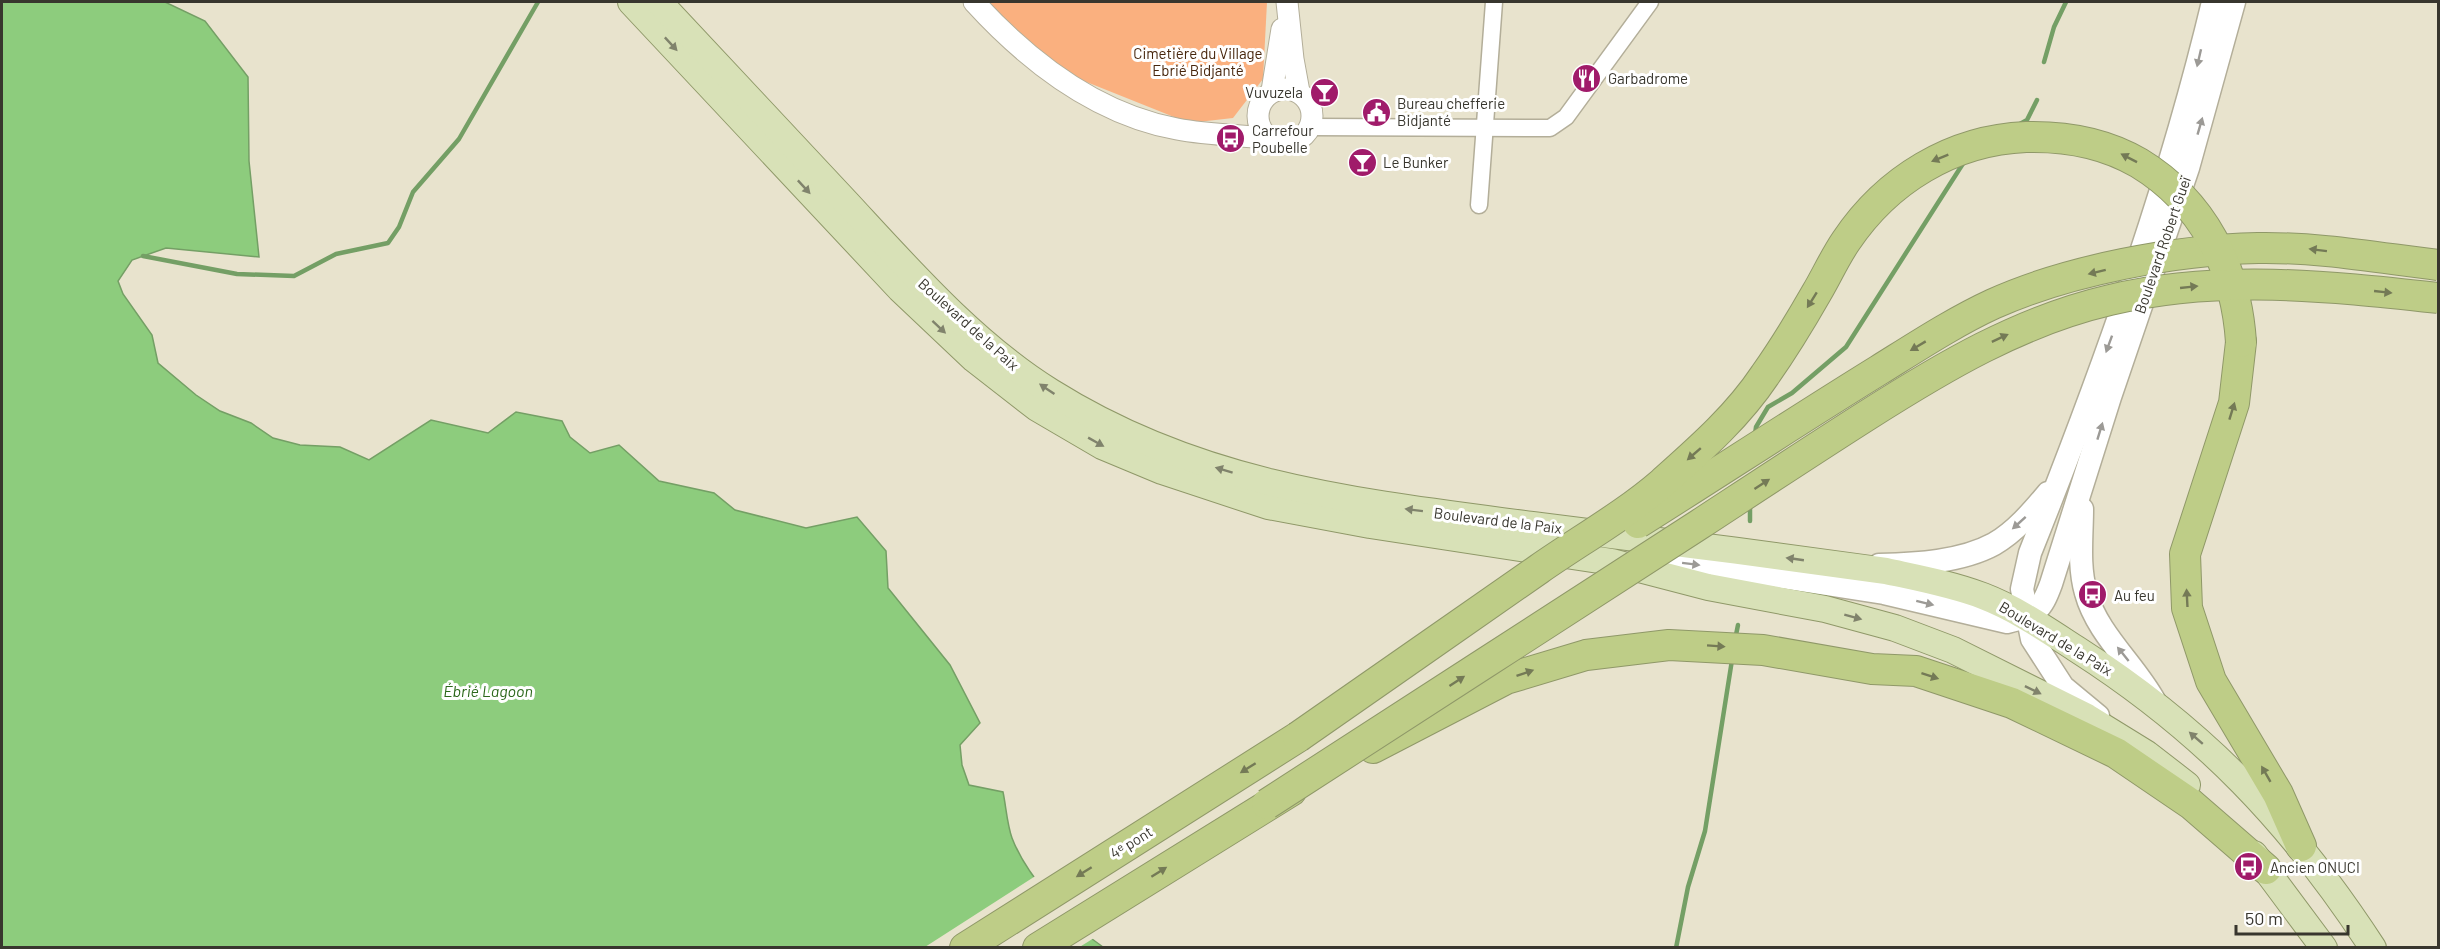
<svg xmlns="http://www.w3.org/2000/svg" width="2440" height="949" font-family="Barlow,sans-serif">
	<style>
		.green { fill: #fab07f }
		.water { fill: #8dcc7d; stroke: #749f65; stroke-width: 1.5 }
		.pier { fill: #e8e3cd }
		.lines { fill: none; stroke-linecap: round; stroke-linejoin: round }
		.stream { stroke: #749f65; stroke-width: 4.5 }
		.minor-casing { stroke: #b3ae99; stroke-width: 19 }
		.tertiary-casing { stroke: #b3ae99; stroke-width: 23 }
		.secondary-casing { stroke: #b3ae99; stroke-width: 25 }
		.primary-casing { stroke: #8f9868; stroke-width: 28 }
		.motorway-casing { stroke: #8f9868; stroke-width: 32 }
		.minor { stroke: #fff; stroke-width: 16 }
		.tertiary { stroke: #fff; stroke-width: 21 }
		.secondary { stroke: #fff; stroke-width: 22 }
		.primary { stroke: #d8e1b7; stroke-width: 26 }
		.motorway { stroke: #becd87; stroke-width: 30 }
		.motorway-bridge-casing { stroke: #8f9868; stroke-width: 32; stroke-linecap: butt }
		.motorway-bridge { stroke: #becd87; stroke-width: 30 }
		.oneway { fill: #80836c }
		.oneway2 { fill: #9c9a96 }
		.oneway3 { fill: #747a56 }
		.labels { text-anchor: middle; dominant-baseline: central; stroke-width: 6; stroke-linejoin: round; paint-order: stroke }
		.park-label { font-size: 15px; fill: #47260d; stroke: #fff }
		.poi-label { font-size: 15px; fill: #38362e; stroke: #fff; text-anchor: start }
		.street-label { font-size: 15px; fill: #38362e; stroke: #fff }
		.water-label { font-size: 16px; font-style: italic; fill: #2c681b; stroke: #fff }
	</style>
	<rect width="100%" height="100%" fill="#e8e3cd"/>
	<path class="green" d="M983 2H1267L1263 79 1233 118 1189 123 1069 75 995 20Z"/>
	<path class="water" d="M2 2H165L205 21 248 77 249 161 259 257 166 248 132 260 118 281 123 294 152 335 158 363 196 395 220 411 251 423 273 438 300 445 340 447 369 460 431 420 488 433 516 412 562 421 570 437 590 453 619 445 659 481 714 493 735 510 806 528 857 517 886 551 888 588 950 665 980 723 960 745 962 765 969 785 1003 792C1006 806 1007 824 1012 838 1026 875 1070 925 1103 947L2 948Z"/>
	<path class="pier" d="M1037 875 1054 895 1075 908 1085 932 1094 938 1078 948 925 947Z"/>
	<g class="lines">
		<g class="stream">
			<path d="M2044 62 2054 27 2066 2"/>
			<path d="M2020 124 2027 120 2037 100"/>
			<path d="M143 256 237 274 294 276 336 254 388 243 399 227 413 192 459 139 538 2"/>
			<path d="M1755 434 1756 427 1768 407 1792 393 1846 347 1964 162"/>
			<path d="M1750 521V506"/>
			<path d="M1735 640 1738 625"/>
			<path d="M1676 948 1688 887 1705 831 1732 660"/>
		</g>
		<defs>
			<g id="minor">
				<path d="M1310 127 1550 128 1566 117 1650 2"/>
				<path d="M1479 205 1494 2"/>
			</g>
			<g id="tertiary">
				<path d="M974 2C1027 60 1096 114 1177 129 1207 135 1238 135 1268 138"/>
				<path d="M1287 2 1293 59 1299 92"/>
				<circle cx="1285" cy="116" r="27"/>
				<path d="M1272 91 1282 29"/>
			</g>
			<g id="secondary">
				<path d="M2082 509C2082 536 2078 566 2086 593 2097 634 2135 665 2155 702"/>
				<path d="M1638 562 1679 563 1718 567 1884 593 2007 622C2036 615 2041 611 2051 584L2110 397 2188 168 2234 2"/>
				<path d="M1879 565C1916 564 1961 562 1994 544 2015 532 2033 511 2048 493"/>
				<path d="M2098 716 2063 687 2032 639 2022 589 2030 553C2102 373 2168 190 2213 2"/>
			</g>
			<g id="primary">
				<path d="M631 2 900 289 974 359 1037 408 1102 446 1162 471 1268 506 1370 525 1612 562 1708 587 1825 609 1895 628 1953 650 2087 717 2147 754 2187 785"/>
				<path d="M659 2C722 69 785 137 848 204 909 270 975 345 1051 392 1204 488 1366 503 1540 526 1655 540 1771 555 1886 571 1918 578 1951 584 1983 596 2017 609 2047 630 2078 650 2204 731 2291 822 2373 948"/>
				<path d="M2254 854 2324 948"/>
			</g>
			<g id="motorway">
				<path d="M2241 342 2234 403 2185 554 2187 608 2211 681 2278 794 2301 846"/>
				<path d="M1373 748 1506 679 1586 655 1669 645 1763 650 1872 669 1916 671 2012 703 2116 753 2191 804 2266 869"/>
				<path d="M965 948 1298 737"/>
				<path d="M1038 948 1291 791"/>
			</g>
		</defs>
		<use href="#minor" class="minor-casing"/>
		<use href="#tertiary" class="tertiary-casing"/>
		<use href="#secondary" class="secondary-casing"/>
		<use href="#primary" class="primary-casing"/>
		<use href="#motorway" class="motorway-casing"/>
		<use href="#minor" class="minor"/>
		<use href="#tertiary" class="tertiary"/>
		<use href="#secondary" class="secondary"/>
		<use href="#primary" class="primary"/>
		<use href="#motorway" class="motorway"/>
		<defs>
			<g id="motorway-bridge">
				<path d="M1638 523C1719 472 1798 420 1879 370 1916 347 1954 322 1993 304 2068 270 2176 250 2258 248 2319 247 2379 258 2438 265"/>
				<path d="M1298 737C1378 681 1459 625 1539 569 1579 541 1625 515 1662 483 1699 450 1737 417 1765 375 1784 348 1801 320 1817 292 1827 275 1835 257 1846 241 1887 180 1952 140 2026 137 2065 136 2105 143 2139 163 2203 202 2236 267 2241 342"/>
				<path d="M1267 804C1411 710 1556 618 1700 524 1755 488 1811 451 1866 416 1943 367 2020 321 2110 300 2219 274 2328 286 2438 298"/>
			</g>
		</defs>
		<use href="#motorway-bridge" class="motorway-bridge-casing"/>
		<use href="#motorway-bridge" class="motorway-bridge"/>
	</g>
	<defs><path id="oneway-solid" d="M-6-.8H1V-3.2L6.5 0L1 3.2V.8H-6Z" transform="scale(1.5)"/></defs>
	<g class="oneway">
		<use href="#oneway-solid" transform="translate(671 44) rotate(47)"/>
		<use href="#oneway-solid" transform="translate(804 187) rotate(47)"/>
		<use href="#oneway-solid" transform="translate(939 327) rotate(43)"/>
		<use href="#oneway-solid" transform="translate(1047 389) rotate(-146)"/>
		<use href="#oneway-solid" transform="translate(1096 442) rotate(29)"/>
		<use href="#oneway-solid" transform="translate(1224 470) rotate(-163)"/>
		<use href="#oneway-solid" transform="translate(1414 510) rotate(-173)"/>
		<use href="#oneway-solid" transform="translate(1795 559) rotate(-172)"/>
		<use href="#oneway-solid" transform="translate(1853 617) rotate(15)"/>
		<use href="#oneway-solid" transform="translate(2033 690) rotate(26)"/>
		<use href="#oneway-solid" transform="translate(2196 738) rotate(-139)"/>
	</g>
	<g class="oneway2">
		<use href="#oneway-solid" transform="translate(2199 58) rotate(103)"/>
		<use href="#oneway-solid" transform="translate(2200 126) rotate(-74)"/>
		<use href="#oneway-solid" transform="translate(2109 344) rotate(110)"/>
		<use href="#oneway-solid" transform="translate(2100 431) rotate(-73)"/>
		<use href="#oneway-solid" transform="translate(2019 523) rotate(138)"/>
		<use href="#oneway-solid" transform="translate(1691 564) rotate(7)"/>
		<use href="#oneway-solid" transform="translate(1925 603) rotate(14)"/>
		<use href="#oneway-solid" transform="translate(2123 654) rotate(-129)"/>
	</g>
	<g class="oneway3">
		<use href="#oneway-solid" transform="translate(1940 158) rotate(158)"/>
		<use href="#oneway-solid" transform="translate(2129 158) rotate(-153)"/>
		<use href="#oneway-solid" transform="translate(2318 250) rotate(-173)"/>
		<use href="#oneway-solid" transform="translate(2097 272) rotate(166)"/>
		<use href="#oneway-solid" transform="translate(2189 287) rotate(-6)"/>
		<use href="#oneway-solid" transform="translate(2383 292) rotate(6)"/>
		<use href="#oneway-solid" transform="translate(1812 300) rotate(122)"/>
		<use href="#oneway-solid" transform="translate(2000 338) rotate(-25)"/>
		<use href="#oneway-solid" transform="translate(1918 346) rotate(149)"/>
		<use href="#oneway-solid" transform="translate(2232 411) rotate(-73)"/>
		<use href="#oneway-solid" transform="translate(1694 454) rotate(139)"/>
		<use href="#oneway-solid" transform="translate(1762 484) rotate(-33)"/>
		<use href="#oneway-solid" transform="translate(2187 598) rotate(-93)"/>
		<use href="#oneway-solid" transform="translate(1716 646) rotate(4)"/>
		<use href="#oneway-solid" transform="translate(1525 673) rotate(-19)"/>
		<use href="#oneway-solid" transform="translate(1930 676) rotate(18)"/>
		<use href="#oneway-solid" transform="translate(1457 681) rotate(-33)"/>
		<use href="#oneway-solid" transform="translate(1248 768) rotate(148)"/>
		<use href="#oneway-solid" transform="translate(2266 774) rotate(-120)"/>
		<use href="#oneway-solid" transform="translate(1084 872) rotate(148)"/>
		<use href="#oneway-solid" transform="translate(1159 872) rotate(-32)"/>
	</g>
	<defs>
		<symbol id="restaurant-disc" viewBox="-11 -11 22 22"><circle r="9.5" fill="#a01b6a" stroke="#fff"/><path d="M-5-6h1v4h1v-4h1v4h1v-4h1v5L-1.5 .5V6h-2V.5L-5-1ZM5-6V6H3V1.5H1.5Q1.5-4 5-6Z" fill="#fff"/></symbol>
		<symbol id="bar-disc" viewBox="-11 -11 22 22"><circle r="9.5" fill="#a01b6a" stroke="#fff"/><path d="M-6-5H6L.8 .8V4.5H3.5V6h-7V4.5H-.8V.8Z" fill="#fff"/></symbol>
		<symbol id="civic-disc" viewBox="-11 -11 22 22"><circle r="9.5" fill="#a01b6a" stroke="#fff"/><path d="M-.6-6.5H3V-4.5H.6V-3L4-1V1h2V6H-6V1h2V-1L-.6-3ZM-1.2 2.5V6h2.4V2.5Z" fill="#fff"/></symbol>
		<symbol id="bus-disc" viewBox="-11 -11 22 22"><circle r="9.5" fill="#a01b6a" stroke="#fff"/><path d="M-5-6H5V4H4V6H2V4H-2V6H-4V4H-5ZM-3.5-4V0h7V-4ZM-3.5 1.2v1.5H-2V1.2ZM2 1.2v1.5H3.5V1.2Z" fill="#fff"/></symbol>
	</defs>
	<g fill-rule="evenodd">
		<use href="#restaurant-disc" x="1570" y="62" width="33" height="33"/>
		<use href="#bar-disc" x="1308" y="76" width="33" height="33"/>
		<use href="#civic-disc" x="1360" y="96" width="33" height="33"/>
		<use href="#bus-disc" x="1214" y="122" width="33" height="33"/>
		<use href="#bar-disc" x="1346" y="146" width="33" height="33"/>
		<use href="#bus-disc" x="2076" y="578" width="33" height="33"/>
		<use href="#bus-disc" x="2232" y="850" width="33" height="33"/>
	</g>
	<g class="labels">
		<g class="park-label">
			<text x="1198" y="53">Cimetière du Village<tspan x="1198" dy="17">Ebrié Bidjanté</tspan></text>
		</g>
		<g class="poi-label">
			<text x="1608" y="78">Garbadrome</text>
			<text x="1303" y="92" text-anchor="end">Vuvuzela</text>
			<text x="1397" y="103">Bureau chefferie<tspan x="1397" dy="17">Bidjanté</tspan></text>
			<text x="1252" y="130">Carrefour<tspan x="1252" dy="17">Poubelle</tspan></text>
			<text x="1383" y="162">Le Bunker</text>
			<text x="2114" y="595">Au feu</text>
			<text x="2270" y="867">Ancien ONUCI</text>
		</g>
		<g class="street-label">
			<text transform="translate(2162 245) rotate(-71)">Boulevard Robert Gueï</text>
			<text transform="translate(969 324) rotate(42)">Boulevard de la Paix</text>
			<text transform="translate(1498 520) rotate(7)">Boulevard de la Paix</text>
			<text transform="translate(2056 638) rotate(31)">Boulevard de la Paix</text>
			<text transform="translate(1131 842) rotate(-32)">4ᵉ pont</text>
		</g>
		<g class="water-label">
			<text x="488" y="690">Ébrié Lagoon</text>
		</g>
	</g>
	<rect width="2440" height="949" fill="none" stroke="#38362e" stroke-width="6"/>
	<path d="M2236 925v9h112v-9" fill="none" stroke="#38362e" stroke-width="3"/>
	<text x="2245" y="925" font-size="18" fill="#38362e" stroke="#ffffff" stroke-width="4.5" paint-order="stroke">50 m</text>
</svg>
